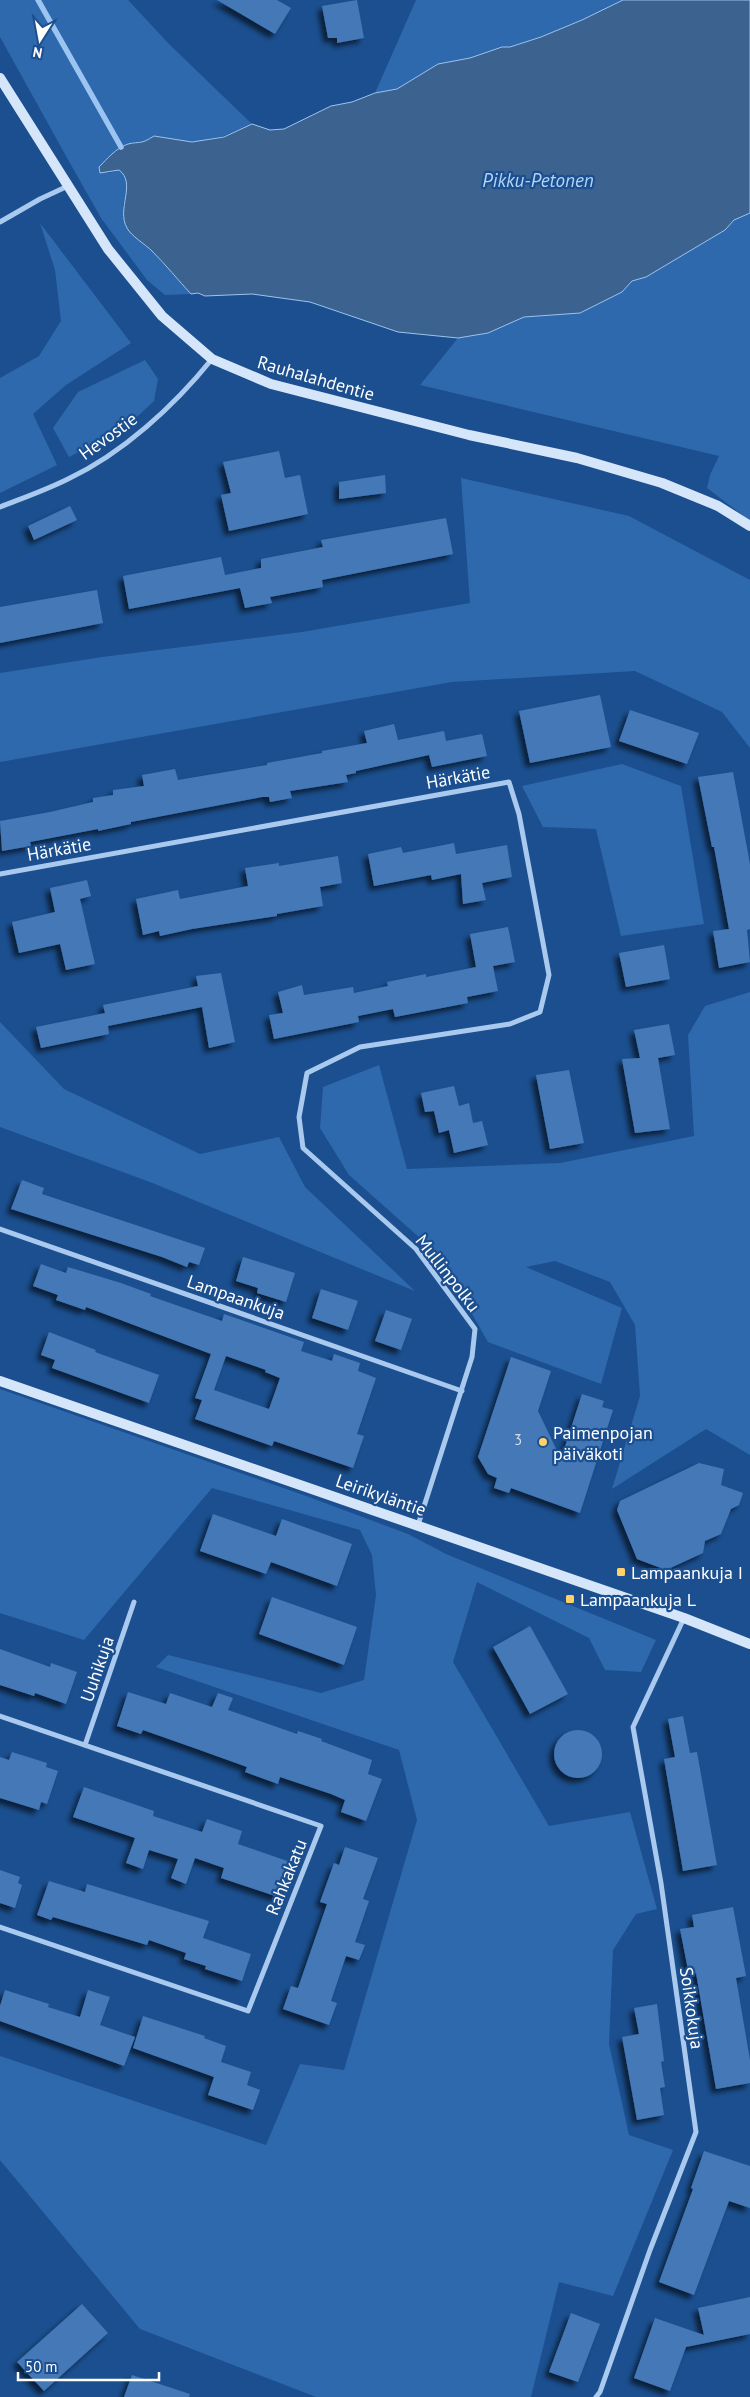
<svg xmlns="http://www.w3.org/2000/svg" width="750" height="2397" font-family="'PT Sans',sans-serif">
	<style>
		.green { fill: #2e69ad }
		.water { fill: #3c6290; stroke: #9cc4f0 }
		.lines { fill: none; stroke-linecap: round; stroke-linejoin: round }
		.stream { stroke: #9cc4f0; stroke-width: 5.5 }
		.building { fill: #4478b7; fill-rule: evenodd; filter: url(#shadow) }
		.street { stroke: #a9c9ee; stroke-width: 5 }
		.secondary { stroke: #d6e6fa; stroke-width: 10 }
		.poi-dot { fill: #ffd166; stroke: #1b4f8f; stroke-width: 2 }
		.labels { text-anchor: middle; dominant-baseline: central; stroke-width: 4.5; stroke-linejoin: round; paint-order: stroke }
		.number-label { font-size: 15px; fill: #d0dded }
		.street-label { font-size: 18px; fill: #fff; stroke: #1b4f8f }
		.poi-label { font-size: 18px; fill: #fff; stroke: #1b4f8f; text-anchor: start }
		.water-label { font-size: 19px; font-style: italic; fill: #b5d3f5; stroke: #1b4f8f }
	</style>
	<defs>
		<filter id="shadow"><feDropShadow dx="-4.5" dy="4.5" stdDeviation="2.5" flood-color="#0009"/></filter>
	</defs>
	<rect width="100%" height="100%" fill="#1b4f8f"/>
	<g class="green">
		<path d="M0 0H128L170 45 252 124 224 136 192 142 154 136C140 145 141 141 128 144 116 148 107 159 99 167L109 173 119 170C132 180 126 192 123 206L153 252 191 294 165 295 147 280 101 218 66 156 0 37Z"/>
		<path d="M416 0H623L582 20 541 37 510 47H502L470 58 438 64 397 89 375 93Z"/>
		<path d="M750 213V521L707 488 710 475 719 456 420 385 458 338 488 333 524 317 580 313 622 292 632 281 646 277 725 230 734 220Z"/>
		<path d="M40 223 131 343 66 385 33 414 57 465 0 493V378L39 356 61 321 55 270Z"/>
		<path d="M145 360 158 379 154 401 124 429 69 457 53 428 78 392Z"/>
		<path d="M461 478 629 516 750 580V748L722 712 635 671 452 682 0 762V673L102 657 302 632 470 603Z"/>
		<path d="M622 764 681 786 704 924 621 936 596 829 543 827 522 786Z"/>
		<path d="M750 992V1455L706 1429 612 1489 640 1396 635 1325 610 1282 555 1261 526 1267 622 1308 601 1384 488 1342 455 1284 430 1247 349 1175 320 1128 323 1087 379 1065 407 1169 560 1163 694 1136 688 1035 705 1006Z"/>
		<path d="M0 1022 64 1089 200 1154 279 1137 305 1187 415 1291 150 1182 0 1127Z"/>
		<path d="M0 1389 309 1497 408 1534 446 1554 656 1640 641 1672 605 1670 589 1638 477 1582 453 1662 549 1826 630 1812 657 1909 636 1914 613 1950 609 2044 629 2135 673 2150 613 2296 559 2282 531 2397H316L140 2329 0 2160V2056L266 2145 300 2064 344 2070 417 1820 399 1750 156 1667 168 1655 321 1693 364 1680 376 1595 372 1555 360 1530 212 1488 84 1640 0 1613Z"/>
	</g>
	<path class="water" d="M623 0H750V213L734 220 725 230 646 277 632 281 622 292 580 313 524 317 488 333 458 338 398 332 310 302 252 294 205 296 198 293 191 294C178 280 166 265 152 251 145 244 131 236 127 228 116 209 137 183 119 170L100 173 99 167C107 159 116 148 128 144 141 141 140 145 154 136L192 142 224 137 252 124 270 130 284 129 331 106 352 102 375 93 397 89 438 64 470 58 502 47H510L541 37 582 20Z"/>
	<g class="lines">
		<path class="stream" d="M38 0 121 147"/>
	</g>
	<g class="building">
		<path d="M217 0H277L291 8 275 34Z"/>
		<path d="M357 0 364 38 337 43V38H328L322 6Z"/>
		<path d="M279 451 285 478 300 475 308 514 229 531 221 495 231 493 223 462Z"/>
		<path d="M385 475 386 493 339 499V482Z"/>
		<path d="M70 506 77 520 34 540 28 526Z"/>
		<path d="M446 518 453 554 322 580 323 587 270 597 272 603 245 608 240 588 129 609 123 576 221 557 225 575 261 568V559L323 547 321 540Z"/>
		<path d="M97 590 103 623 0 643V607Z"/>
		<path d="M600 695 611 747 530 763 519 711Z"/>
		<path d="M630 710 699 733 687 764 619 741Z"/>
		<path d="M394 724 398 740 444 731 446 741 482 734 487 756 432 767 429 755 356 771V773L346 775 348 782 290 791 292 798 270 802 269 797H262L131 822V824L98 831V829L30 842 31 846 2 851 0 821 50 812 93 802V798L113 795V790L144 786 142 775 175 769 178 780 267 765V763L322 753V751L367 743 364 731Z"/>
		<path d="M733 772 750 864V929L747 930 750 962 719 968 713 931 729 929 714 847H712L698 777Z"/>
		<path d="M454 843 456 854 507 845 512 877 482 883 486 900 463 904 461 874 432 880 431 875 374 886 368 854 401 847 403 853Z"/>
		<path d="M338 856 342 883 320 887 323 906 277 914V916L192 929 160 936 159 931 143 935 136 899 178 890 180 899 248 886 245 868 279 863V866Z"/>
		<path d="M87 880 91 896 80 899 95 964 66 970 60 944 19 953 12 922 55 912 50 888Z"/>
		<path d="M508 927 515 962 493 966 498 991 467 997 468 1003 395 1017 393 1009 358 1016 359 1022 274 1039 269 1015 283 1013 278 992 302 985 304 995 353 987 354 993 388 986 387 982 426 974V977L476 967 470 934Z"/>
		<path d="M664 945 670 979 626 987 619 953Z"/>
		<path d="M221 973 235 1042 209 1048 202 1007 108 1026 109 1034 41 1048 36 1027 105 1013 103 1005 198 986 196 976Z"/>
		<path d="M669 1024 675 1055 658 1058 670 1129 635 1133 622 1059 640 1058 634 1030Z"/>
		<path d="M569 1070 584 1143 550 1149 536 1075Z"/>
		<path d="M454 1086 459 1106 469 1103 473 1123 482 1121 488 1145 454 1153 449 1130 439 1133 434 1111 425 1112 421 1093Z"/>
		<path d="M22 1180 44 1188 42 1194 205 1248 199 1265 189 1262 187 1267 162 1257 11 1209Z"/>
		<path d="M243 1257 295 1273 286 1302 257 1293 258 1288 236 1281Z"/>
		<path d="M41 1264 66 1273 68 1267 121 1283 151 1294 150 1296 222 1321 224 1314 304 1342 301 1351 332 1361 334 1354 360 1363 358 1371 376 1378 357 1434 364 1436 353 1468 274 1441 272 1446 195 1419 202 1400 195 1398 211 1354 86 1307 85 1310 56 1300 58 1295 33 1286ZM226 1356 266 1370 265 1372 280 1378 269 1409 214 1390Z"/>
		<path d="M321 1289 358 1301 348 1330 312 1318Z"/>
		<path d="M386 1310 412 1319 401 1350 375 1341Z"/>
		<path d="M49 1332 96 1350 95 1352 159 1375 149 1403 52 1368 55 1360 41 1355Z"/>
		<path d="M511 1357 551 1371 538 1411 561 1459 582 1394 604 1401 602 1407 613 1410 580 1513 511 1488 509 1493 494 1488 497 1478 488 1474 478 1457Z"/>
		<path d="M699 1463 724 1469 721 1485 743 1493 739 1505 731 1509 721 1534 705 1541 703 1553 666 1570 637 1559 617 1510 620 1501Z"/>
		<path d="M213 1514 276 1536 282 1519 352 1544 337 1586 271 1562 266 1574 200 1551Z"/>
		<path d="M272 1597 357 1627 344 1665 259 1634Z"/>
		<path d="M530 1626 568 1694 530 1714 493 1647Z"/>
		<path d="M0 1649 50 1667 51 1663 77 1672 66 1704 35 1693 34 1696 0 1685Z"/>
		<path d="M128 1692 166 1704 170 1693 212 1707 218 1693 233 1698 228 1710 297 1734 298 1731 322 1739 321 1741 372 1760 368 1774 382 1779 366 1821 341 1812 345 1800 331 1794 280 1777 278 1784 245 1772 247 1767 197 1749 143 1730 141 1734 117 1726Z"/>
		<path d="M683 1716 690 1753 697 1752 717 1865 683 1871 664 1759 675 1757 668 1719Z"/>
		<circle cx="578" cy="1754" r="24"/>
		<path d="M12 1752 47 1763 46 1767 58 1771 47 1804 41 1802 39 1810 0 1798V1757L9 1760Z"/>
		<path d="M84 1787 154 1811 153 1816 202 1832 207 1819 242 1831 238 1844 290 1862 278 1897 221 1878 224 1868 195 1858 186 1884 171 1878 178 1859 149 1850 143 1869 126 1863 135 1838 73 1817Z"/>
		<path d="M345 1847 378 1858 363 1899 369 1901 355 1942 365 1945 359 1960 346 1956 331 2001 337 2003 329 2025 283 2009 291 1986 298 1988 327 1904 320 1902 334 1863 339 1865Z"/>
		<path d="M0 1870 20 1877 18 1883 22 1885 15 1908 0 1903Z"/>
		<path d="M49 1881 85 1892 87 1884 209 1921 203 1938 251 1954 242 1981 205 1969 206 1966 184 1959 186 1953 149 1940 147 1945 53 1917 51 1920 37 1915Z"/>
		<path d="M733 1907 746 1976 736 1978 750 2060V2083L716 2089 696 1973 689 1975 680 1929 694 1927 692 1915Z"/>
		<path d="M5 1990 49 2004 48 2007 80 2017 88 1990 110 1997 100 2025 135 2037 124 2066 0 2021V2006Z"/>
		<path d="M657 2004 664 2061 661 2062 665 2087 660 2088 664 2115 637 2120 622 2037 639 2034 634 2008Z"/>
		<path d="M143 2016 205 2036 204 2038 226 2046 221 2062 251 2072 247 2085 260 2090 253 2110 208 2095 214 2077 133 2048Z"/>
		<path d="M704 2151 750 2166V2208L729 2201 694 2295 659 2282 693 2189 691 2188Z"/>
		<path d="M750 2297V2334L686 2347 670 2391 634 2378 655 2318 704 2335 698 2308Z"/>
		<path d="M82 2304 108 2333 44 2391 17 2362Z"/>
		<path d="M571 2313 600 2324 578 2382 549 2372Z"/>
		<path d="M132 2375 190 2394 189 2397H124Z"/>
	</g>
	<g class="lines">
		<g class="street">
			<path d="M0 222 40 199 68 186"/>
			<path d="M0 507C23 498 46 490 68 479 123 453 174 406 212 359"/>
			<path d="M0 874 509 782 519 814 549 975 540 1012 510 1024 360 1047 307 1073 299 1117 303 1148 416 1249 475 1329 472 1357 418 1525"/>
			<path d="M0 1229 462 1391"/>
			<path d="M0 1716 321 1826 248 2011 0 1927"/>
			<path d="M85 1745 134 1602"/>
			<path d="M596 2397 600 2392 650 2250 696 2132 661 1883 633 1727 684 1618"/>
		</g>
		<g class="secondary">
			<path d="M0 78 108 249 162 316 212 359 271 384 469 435 577 458 662 483 718 506 750 526"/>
			<path d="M0 1381 684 1618 750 1644"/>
		</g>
	</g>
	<g class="poi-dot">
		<circle cx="543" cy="1442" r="5"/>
		<rect x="616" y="1567" width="10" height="10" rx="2.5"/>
		<rect x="565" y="1594" width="10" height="10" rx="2.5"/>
	</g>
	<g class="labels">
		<g class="number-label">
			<text x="518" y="1439">3</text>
		</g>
		<g class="street-label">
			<text transform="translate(316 378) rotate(16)">Rauhalahdentie</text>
			<text transform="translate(108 436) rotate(-36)">Hevostie</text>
			<text transform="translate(458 777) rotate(-10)">Härkätie</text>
			<text transform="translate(59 849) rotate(-10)">Härkätie</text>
			<text transform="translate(448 1273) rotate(52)">Mullinpolku</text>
			<text transform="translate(236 1297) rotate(19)">Lampaankuja</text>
			<text transform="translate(381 1495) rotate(19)">Leirikyläntie</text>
			<text transform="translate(97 1669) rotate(-71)">Uuhikuja</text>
			<text transform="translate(286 1877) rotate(-68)">Rahkakatu</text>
			<text transform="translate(692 2008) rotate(82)">Soikkokuja</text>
		</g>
		<g class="poi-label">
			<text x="553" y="1432">Paimenpojan<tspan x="553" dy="21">päiväkoti</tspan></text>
			<text x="631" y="1572">Lampaankuja I</text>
			<text x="580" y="1599">Lampaankuja L</text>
		</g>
		<g class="water-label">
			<text x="538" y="180">Pikku-Petonen</text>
		</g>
	</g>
	<g transform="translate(40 40) rotate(191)" stroke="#1b4f8f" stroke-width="4" paint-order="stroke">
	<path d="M0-4L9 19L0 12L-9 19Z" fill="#ffffff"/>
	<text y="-8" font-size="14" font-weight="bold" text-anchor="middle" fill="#ffffff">N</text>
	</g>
	<path d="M18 2372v8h141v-8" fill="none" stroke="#ffffff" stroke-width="2.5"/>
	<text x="25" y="2372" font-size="15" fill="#ffffff" stroke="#1b4f8f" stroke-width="4" paint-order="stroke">50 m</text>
</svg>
